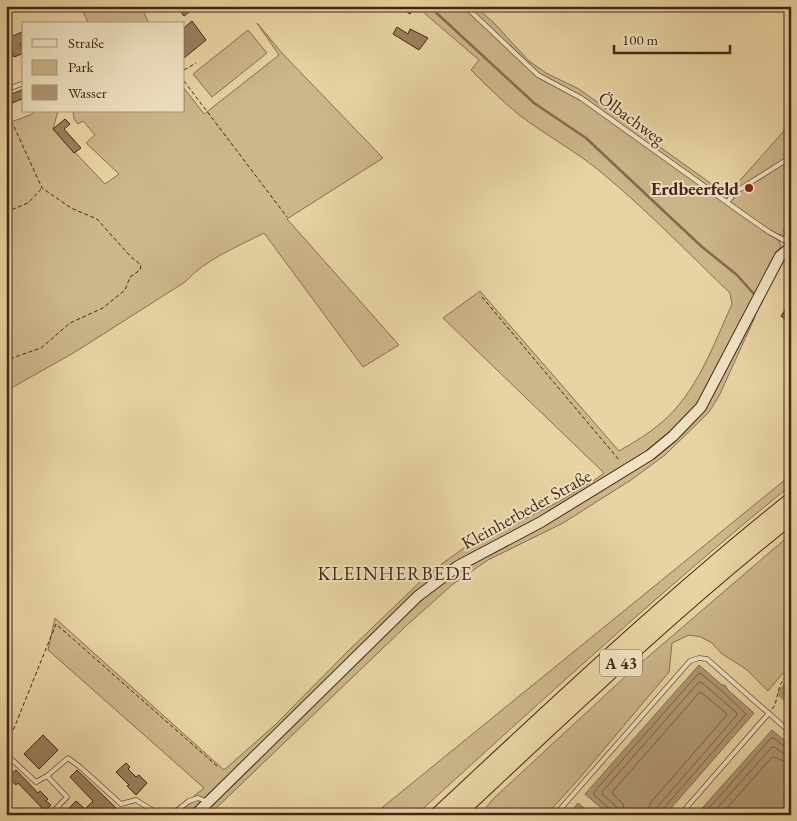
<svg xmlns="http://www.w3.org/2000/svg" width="797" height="821" font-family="'EB Garamond',serif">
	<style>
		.green { fill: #ccb68a; stroke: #886e50 }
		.water { fill: #b09873; stroke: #846a4e }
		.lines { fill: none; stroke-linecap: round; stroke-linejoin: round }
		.shore { stroke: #7a5e45; stroke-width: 1 }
		.stream { stroke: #846a4e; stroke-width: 2.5 }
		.river { stroke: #b09873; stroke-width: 14 }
		.building { fill: #99805f; stroke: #432517 }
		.lane-casing { stroke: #6c513a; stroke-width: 5.5 }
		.secondary-casing { stroke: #432517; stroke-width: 12 }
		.highway-casing { stroke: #432517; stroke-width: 16 }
		.path { stroke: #432517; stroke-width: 1; stroke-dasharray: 4 2.5; stroke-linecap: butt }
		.lane { stroke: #f0e3c3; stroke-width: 4 }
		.secondary { stroke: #f0e3c3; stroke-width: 10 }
		.highway { stroke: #e8d4a2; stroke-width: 14 }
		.poi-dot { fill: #8f2418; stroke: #f0e3c3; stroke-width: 2 }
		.labels { text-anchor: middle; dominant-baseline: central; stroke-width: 4; stroke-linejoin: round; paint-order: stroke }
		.shield { fill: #f0e3c3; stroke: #775e4b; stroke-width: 1 }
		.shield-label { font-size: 16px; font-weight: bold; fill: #432517 }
		.street-label { font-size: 18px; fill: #432517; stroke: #f0e3c3 }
		.poi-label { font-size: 18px; font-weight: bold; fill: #432517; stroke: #f0e3c3; text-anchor: end }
		.neighbourhood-label { font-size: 19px; letter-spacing: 1px; fill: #432517; stroke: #f0e3c3 }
	</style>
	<rect width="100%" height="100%" fill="#e8d4a2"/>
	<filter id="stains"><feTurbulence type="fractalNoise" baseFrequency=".004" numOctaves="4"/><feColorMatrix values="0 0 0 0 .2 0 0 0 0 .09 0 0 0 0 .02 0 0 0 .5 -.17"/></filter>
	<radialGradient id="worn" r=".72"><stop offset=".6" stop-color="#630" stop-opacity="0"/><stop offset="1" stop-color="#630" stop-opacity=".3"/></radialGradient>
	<g class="green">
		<path d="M80 6H105L106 8 110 6H141L149 24H89Z"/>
		<path d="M416 6H475L494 23 529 61 546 73 579 89 727 195 791 123V227L788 225 783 230 787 235C772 237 752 219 741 209L738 212 779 241 781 246 749 304 755 317 719 396 709 412 665 455 631 480 563 523 488 560 453 584 406 626 209 815H171L204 788 48 650 55 618 224 770 275 725 347 652 421 581 443 563 464 548 513 525 560 501 596 479 604 473 443 318 480 291 619 451C633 443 648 434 661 423 696 394 714 344 732 304L730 293C688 253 647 210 602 173 576 151 545 135 518 114 501 100 486 85 471 70L479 60Z"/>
		<path d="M257 23 282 53 383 158 287 219 399 345 363 367 264 233C237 247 206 259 185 282L75 352 6 391V124L32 114 34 111H58L53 129 105 184 119 174 86 143 95 135 83 121 78 124 74 119 73 111H184V88L204 114 279 55Z"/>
		<path d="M248 30 267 53 212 97 193 74Z"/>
		<path d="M791 475V485C662 590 539 703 416 815H373Z"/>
		<path d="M791 534V667L786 675 783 673 768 691 746 669 722 654 712 643 701 637 689 635 672 643 669 672 578 780 546 815H480L493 799 628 674Z"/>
	</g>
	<g class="water">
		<path d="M699 665 722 685H725L728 690 754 713 665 815H609L585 794Z"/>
		<path d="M772 730 791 746V815H696Z"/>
		<path d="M578 803 592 815H568Z"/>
	</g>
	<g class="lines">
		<g class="shore">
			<path d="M611 815 610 809 594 795V792L698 674 700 673 722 691 746 714 663 809 661 815"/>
			<path d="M618 815 616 806 603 795 602 792 698 683 701 682 736 712 737 715 658 806 655 815"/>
			<path d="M625 815 623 804 613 794V791L699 693H702L726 713V716L652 801 648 808 647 815"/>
			<path d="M703 815 771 738H774L786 748 791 749"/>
			<path d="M711 815 772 747H774L784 754 791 756"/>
			<path d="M721 815 772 757C778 757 784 763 791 763"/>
		</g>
		<path class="stream" d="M429 6 534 103 586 138 701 246 737 275 754 294"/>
		<path class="river" d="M785 693 791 686"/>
	</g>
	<g class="building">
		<path d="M184 6H197L184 16 179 10Z"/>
		<path d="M398 6H415L410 14Z"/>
		<path d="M192 21 206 40 184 58V28Z"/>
		<path d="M397 27 408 34 410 29 428 38 419 50 393 34Z"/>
		<path d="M24 31V42L20 44 24 53 14 57 11 51 9 52 6 46V39Z"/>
		<path d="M24 89V98L10 104 7 96Z"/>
		<path d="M65 119 70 124 64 129 81 148 74 153 53 129Z"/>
		<path d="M791 301V323L781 316Z"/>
		<path d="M43 735 58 750 39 769 24 754Z"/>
		<path d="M126 763 130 767 128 769 136 777 139 775 147 783 136 795 127 786 129 785 116 772Z"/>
		<path d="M16 770 38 793 40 791 48 799 46 801 51 805 45 811 18 783 16 785 8 777Z"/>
		<path d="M77 770 118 810 114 815H107L104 812 101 815H62L76 801 85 809 93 801 70 777Z"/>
	</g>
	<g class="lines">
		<defs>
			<g id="lane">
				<path d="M465 6 538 75 581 98 746 216 769 232 791 244"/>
				<path d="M6 90 21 84"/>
				<path d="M727 202 737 191 791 157"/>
				<path d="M783 240 791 233"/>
				<path d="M6 758H10L36 782 47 776 68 758 80 767 121 804 136 800 160 815"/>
				<path d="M47 776 67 797 50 815"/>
				<path d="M167 815H171L189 801 198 798 208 802"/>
				<path d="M555 815 690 661 699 658 707 659 791 733"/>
				<path d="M680 815 769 713"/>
			</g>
			<path id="secondary" d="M195 815 418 596 458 566 541 522 650 455 673 436 701 407 780 256 791 247"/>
			<g id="highway">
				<path d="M437 815C553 707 667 599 791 500"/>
				<path d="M457 815C566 713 674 610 791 517"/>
			</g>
		</defs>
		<use href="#lane" class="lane-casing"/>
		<use href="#secondary" class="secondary-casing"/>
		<use href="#highway" class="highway-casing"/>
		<g class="path">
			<path d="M184 70 196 63"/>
			<path d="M184 81 287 217"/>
			<path d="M6 109 42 188 71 208 97 219 131 257 141 265 140 270 130 277 125 290 103 308 70 323 41 348 6 360"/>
			<path d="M6 212 28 203 42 188"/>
			<path d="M482 297 620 461"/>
			<path d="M772 709 775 705 780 685 791 668"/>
			<path d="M6 748 56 624 218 767"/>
		</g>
		<use href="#lane" class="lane"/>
		<use href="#secondary" class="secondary"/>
		<use href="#highway" class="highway"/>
	</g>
	<circle class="poi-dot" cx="749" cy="188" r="5"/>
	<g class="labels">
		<rect class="shield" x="600" y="649.5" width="42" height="27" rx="4"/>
		<g class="shield-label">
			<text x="621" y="663">A 43</text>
		</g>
		<g class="street-label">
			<text transform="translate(632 118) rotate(36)">Ölbachweg</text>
			<text transform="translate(526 509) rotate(-29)">Kleinherbeder Straße</text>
		</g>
		<g class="poi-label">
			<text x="739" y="188">Erdbeerfeld</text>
		</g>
		<g class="neighbourhood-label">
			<text x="395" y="573">KLEINHERBEDE</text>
		</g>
	</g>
	<rect width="797" height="821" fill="none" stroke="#e8d4a2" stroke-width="25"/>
	<rect x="8" y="8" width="782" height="806" fill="none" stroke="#432517" stroke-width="2.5"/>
	<rect x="12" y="12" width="772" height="796" fill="none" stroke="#432517"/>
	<rect x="22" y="22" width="162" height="90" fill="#f0e3c3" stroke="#ab977e"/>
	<rect x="32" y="39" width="25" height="8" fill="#f0e3c3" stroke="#ab977e"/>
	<text x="68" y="48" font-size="15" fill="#432517">Straße</text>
	<rect x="32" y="60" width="25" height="15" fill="#ccb68a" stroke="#ab977e"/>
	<text x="68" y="72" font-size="15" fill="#432517">Park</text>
	<rect x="32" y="85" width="25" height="15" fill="#b09873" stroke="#ab977e"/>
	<text x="68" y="98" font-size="15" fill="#432517">Wasser</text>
	<path d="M614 45v8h116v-8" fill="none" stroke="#432517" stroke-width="2.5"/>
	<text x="622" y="45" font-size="15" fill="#432517" stroke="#f0e3c3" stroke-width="4" paint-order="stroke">100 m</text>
	<rect width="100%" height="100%" filter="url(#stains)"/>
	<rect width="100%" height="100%" fill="url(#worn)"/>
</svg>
